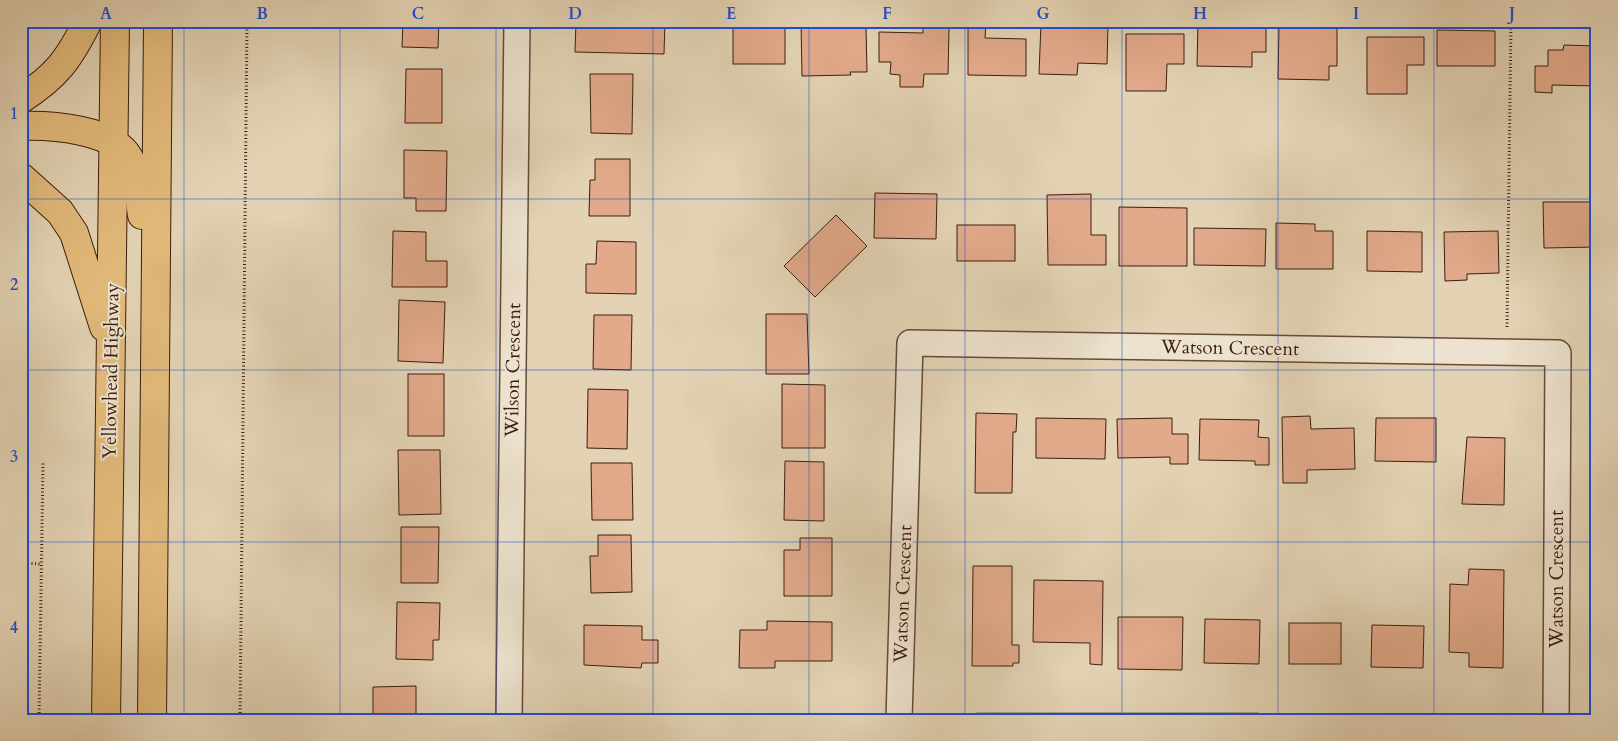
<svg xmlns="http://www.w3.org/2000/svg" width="1618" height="741" font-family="Cardo,serif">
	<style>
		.green { fill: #b6bb8b; stroke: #796c4c }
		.building { fill: #e2aa8b; stroke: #3c1d0e }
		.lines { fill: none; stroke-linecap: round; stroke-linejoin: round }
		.street-casing { stroke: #664a38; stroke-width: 28 }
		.highway-casing { stroke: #3c1d0e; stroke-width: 30 }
		.path { stroke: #3c1d0e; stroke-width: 3; stroke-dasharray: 1 2.5; stroke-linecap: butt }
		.street { stroke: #ede2ce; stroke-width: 25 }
		.highway { stroke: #e2ba7a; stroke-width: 28 }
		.grid { fill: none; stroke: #1d4ed8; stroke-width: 1; stroke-opacity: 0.55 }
		.labels { text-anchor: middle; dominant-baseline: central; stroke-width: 4; stroke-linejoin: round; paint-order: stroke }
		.street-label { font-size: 19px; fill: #3c1d0e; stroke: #ede2ce }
		.neatline { fill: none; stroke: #1d4ed8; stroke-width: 2 }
		.grid-label { font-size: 16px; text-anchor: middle; font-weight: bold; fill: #1d4ed8 }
	</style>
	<rect width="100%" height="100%" fill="#e3d3b4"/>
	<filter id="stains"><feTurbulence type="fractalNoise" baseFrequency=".004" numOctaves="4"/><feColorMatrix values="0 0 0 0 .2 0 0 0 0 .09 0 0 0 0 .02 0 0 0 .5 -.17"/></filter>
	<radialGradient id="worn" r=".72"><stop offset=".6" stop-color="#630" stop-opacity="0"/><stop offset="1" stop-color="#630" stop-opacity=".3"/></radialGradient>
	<rect class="green" x="976" y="713" width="282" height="7"/>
	<g class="building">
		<path d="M403 21H443H439L438 48 402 47Z"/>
		<path d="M576 21H665L664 54 575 52Z"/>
		<path d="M833 21 844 22V27H866L867 72H850L851 75 802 76 801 22Z"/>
		<path d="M968 21H986L985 38 1026 39V76L968 75Z"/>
		<path d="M1041 23 1108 25 1107 64 1078 63 1077 75 1039 74Z"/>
		<path d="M1198 23 1266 25V52H1252V67L1197 66Z"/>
		<path d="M1279 26 1337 27V66H1329V80L1278 79Z"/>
		<rect x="733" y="27" width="52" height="37"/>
		<path d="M923 27 949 28 948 74H924L923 87H900V75L890 74 891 62H879V32L923 33Z"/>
		<path d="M1437 30 1495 31V66H1437Z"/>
		<path d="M1126 34H1184V64H1167L1166 91H1126Z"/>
		<path d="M1367 37H1424V65H1407V94H1367Z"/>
		<path d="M1564 45 1597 46V86L1552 85V93L1535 92V66H1548V50H1563Z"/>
		<path d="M406 69H442V123H405Z"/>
		<path d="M590 74H633L632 134 591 133Z"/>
		<path d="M404 150 447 151 446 211H416V198H404Z"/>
		<path d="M595 159H630V216H589L590 180H595Z"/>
		<path d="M875 193 937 194 936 239 874 238Z"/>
		<path d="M1091 194V235H1106V265H1048L1047 195Z"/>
		<path d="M1543 202H1597V247L1544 248Z"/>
		<path d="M1119 207 1187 208V266H1119Z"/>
		<path d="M836 215 867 246 815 297 784 266Z"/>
		<path d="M1276 223 1315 224V231H1333V269H1276Z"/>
		<rect x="957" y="225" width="58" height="36"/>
		<path d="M1194 228 1266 229 1265 266 1194 265Z"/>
		<path d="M393 231 426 232V261H447V287H392Z"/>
		<path d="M1367 231 1422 232V272L1367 271Z"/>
		<path d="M1498 231 1499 273 1467 274V280L1445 281 1444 232Z"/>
		<path d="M597 241 636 242V294L586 293V264H596Z"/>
		<path d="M399 300 445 302 443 363 398 361Z"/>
		<path d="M766 314H807L809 374H766Z"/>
		<path d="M594 315H632L631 370 593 369Z"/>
		<rect x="408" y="374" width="36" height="62"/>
		<path d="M782 384 825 385V448H782Z"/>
		<path d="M588 389 628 390 627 449 587 448Z"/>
		<path d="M976 413 1017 414 1016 432H1013L1012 493H975Z"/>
		<path d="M1310 416 1311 429 1354 428 1355 469 1307 470V483H1283L1282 417Z"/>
		<path d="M1036 418 1106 419 1105 459 1036 458Z"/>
		<path d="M1172 418V434H1188V464H1170V457L1118 458 1117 419Z"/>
		<path d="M1376 418H1436V462L1375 461Z"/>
		<path d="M1200 419 1259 420 1258 437 1269 438V465H1255V461L1199 460Z"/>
		<path d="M1467 437 1505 438 1504 505 1462 504Z"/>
		<path d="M398 450H440L441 514 399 515Z"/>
		<path d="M785 461 824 462V521L784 520Z"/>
		<path d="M591 463H632L633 520H592Z"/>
		<path d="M21 476H27L26 559H21Z"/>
		<path d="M401 527H439L438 583H401Z"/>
		<path d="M598 535H631L632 592 591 593 590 556H598Z"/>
		<path d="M800 538H832V596H784V550H800Z"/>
		<path d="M973 566H1012V645H1019V663H1013V666H972Z"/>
		<path d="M1469 569 1504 570 1503 668 1469 667V653L1449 652 1450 584 1468 585Z"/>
		<path d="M1034 580 1103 581 1102 665 1090 664V643L1033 642Z"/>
		<path d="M397 602 440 603 439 640H433V660L396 659Z"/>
		<path d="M1118 617H1183L1182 670 1118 669Z"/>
		<path d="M1205 619 1260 620 1259 664 1204 663Z"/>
		<path d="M767 621 832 622V661H775V668H739L740 630H767Z"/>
		<rect x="1289" y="623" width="52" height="41"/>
		<path d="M584 625 642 626V640H658V663H642L641 668 584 665Z"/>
		<path d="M1372 625 1424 626 1423 668 1371 667Z"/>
		<path d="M416 686V720H373V687Z"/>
	</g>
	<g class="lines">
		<defs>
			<g id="street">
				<path d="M509 720 517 21"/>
				<path d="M899 720 910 343 1558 353 1556 720"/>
			</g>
			<g id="highway">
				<path d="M21 99C57 76 69 59 88 21"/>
				<path d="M21 126C51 125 113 129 129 158 138 175 139 197 142 215"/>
				<path d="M21 177 60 212 74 233 104 327"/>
				<path d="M106 720 115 21"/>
				<path d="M152 720 158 21"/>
			</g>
		</defs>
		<use href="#street" class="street-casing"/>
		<use href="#highway" class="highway-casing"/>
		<g class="path">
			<path d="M1507 327 1511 21"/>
			<path d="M21 563 42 564"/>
			<path d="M39 720 43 463"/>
			<path d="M240 720 247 21"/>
		</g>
		<use href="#street" class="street"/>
		<use href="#highway" class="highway"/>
	</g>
	<path class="grid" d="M184 21V720M340 21V720M496 21V720M653 21V720M809 21V720M965 21V720M1122 21V720M1278 21V720M1434 21V720M21 199H1597M21 370H1597M21 542H1597"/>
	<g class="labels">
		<g class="street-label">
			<text transform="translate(1230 348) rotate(1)">Watson Crescent</text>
			<text transform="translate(513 370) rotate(-89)">Wilson Crescent</text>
			<text transform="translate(111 371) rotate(-89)">Yellowhead Highway</text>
			<text transform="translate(1557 579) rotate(-90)">Watson Crescent</text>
			<text transform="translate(903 594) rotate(-88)">Watson Crescent</text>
		</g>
	</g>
	<rect width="1618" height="741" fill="none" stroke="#e3d3b4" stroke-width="55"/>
	<rect x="28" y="28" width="1562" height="686" class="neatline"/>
	<g class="grid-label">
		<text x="106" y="19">A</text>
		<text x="262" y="19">B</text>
		<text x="418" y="19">C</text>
		<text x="575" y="19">D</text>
		<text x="731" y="19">E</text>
		<text x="887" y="19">F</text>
		<text x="1043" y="19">G</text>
		<text x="1200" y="19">H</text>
		<text x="1356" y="19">I</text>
		<text x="1512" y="19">J</text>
		<text x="14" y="119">1</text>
		<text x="14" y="290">2</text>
		<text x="14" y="462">3</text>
		<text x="14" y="633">4</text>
	</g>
	<rect width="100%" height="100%" filter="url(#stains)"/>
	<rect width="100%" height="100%" fill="url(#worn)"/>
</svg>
